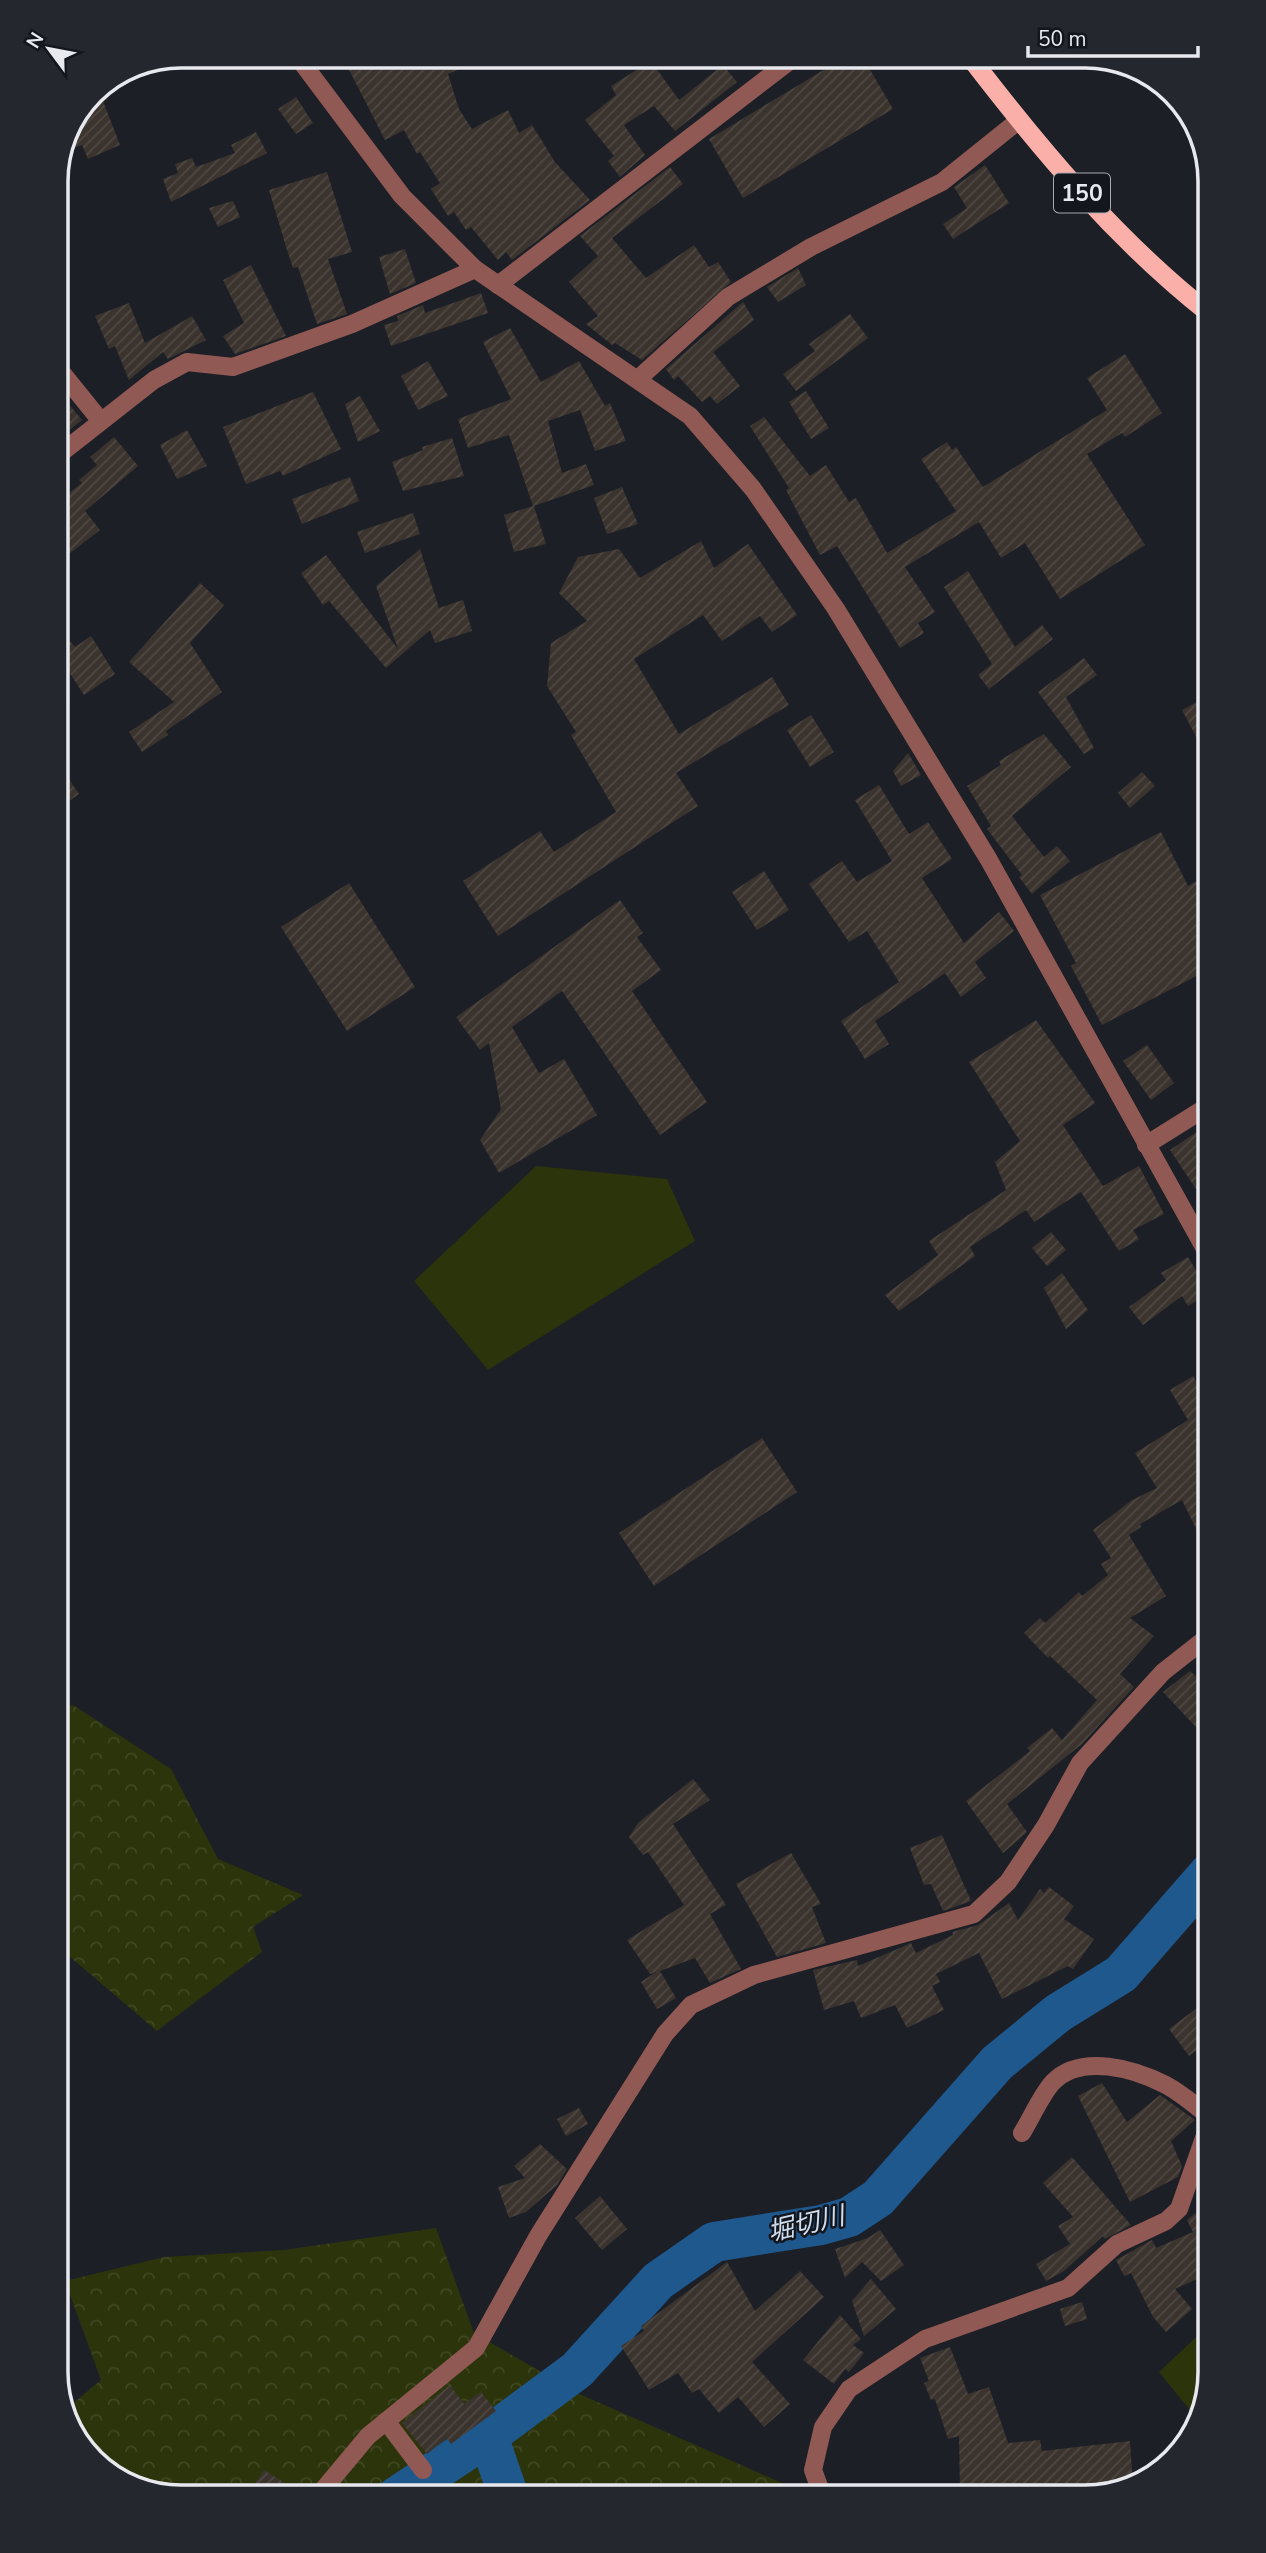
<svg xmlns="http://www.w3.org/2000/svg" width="1266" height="2553" font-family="'Nunito Sans','Noto Sans JP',sans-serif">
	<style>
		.green { fill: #2c340b }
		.forest { fill: url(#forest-crowns) }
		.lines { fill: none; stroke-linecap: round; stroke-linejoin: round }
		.river { stroke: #1e588d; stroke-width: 40 }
		.building { fill: url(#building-hatch) }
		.minor { stroke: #915954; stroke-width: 18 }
		.tertiary { stroke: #915954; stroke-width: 18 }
		.trunk { stroke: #fab0a8; stroke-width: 19 }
		.labels { text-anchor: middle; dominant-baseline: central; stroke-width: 5; stroke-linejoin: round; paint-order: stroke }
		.shield { fill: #13161d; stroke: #a7aaaf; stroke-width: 2 }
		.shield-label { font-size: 23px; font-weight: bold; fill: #e7e9ee }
		.water-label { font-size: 26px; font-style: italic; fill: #cfdeee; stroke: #13161d }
		.rim { fill: none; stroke: #e7e9ee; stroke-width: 3.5 }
	</style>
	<defs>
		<pattern id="forest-crowns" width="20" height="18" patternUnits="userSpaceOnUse" patternTransform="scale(1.75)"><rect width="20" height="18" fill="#2c340b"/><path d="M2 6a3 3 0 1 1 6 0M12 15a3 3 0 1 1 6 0" fill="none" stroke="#404823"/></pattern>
		<pattern id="building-hatch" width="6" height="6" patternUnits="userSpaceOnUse" patternTransform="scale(1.75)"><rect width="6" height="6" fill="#3b332e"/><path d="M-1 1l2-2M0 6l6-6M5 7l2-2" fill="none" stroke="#4e4742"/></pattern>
	</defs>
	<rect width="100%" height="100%" fill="#1c1f26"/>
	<g class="green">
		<path d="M536 1166 667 1179 695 1241 488 1370 414 1281Z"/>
		<path d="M1210 2324V2372L1196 2418 1159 2372Z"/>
	</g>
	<g class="forest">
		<path d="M73 1705 171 1769 218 1859 303 1895 253 1927 262 1952 157 2031 56 1945V1710Z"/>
		<path d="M436 2228 474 2333 577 2393 814 2497H173L111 2476 65 2419 64 2411 101 2380 65 2281 164 2257 284 2250Z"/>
	</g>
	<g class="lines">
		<g class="river">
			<path d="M488 2436 509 2497"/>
			<path d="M396 2497 488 2436 577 2370 658 2281 714 2242 821 2225 849 2217 878 2198 997 2063 1058 2013 1121 1974 1210 1872"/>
		</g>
	</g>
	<g class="building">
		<path d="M356 56H387L392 66 418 56H488L448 74 459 109 472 129 508 110 519 133 532 125 555 162 590 200 512 260 506 252 498 260 471 227 466 230 454 212 448 216 431 189 440 183 420 152 417 154 404 130 385 140 345 62Z"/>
		<path d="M847 56H862L893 109 743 198 709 139Z"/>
		<path d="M651 61 679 100 723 65 737 82 675 131 654 106 624 125 645 155 620 177 608 161 614 156 585 120 616 95 611 86Z"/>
		<path d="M296 97 313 123 296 134 278 109Z"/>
		<path d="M103 101 120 145 88 159 82 145 66 151 86 108Z"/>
		<path d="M256 132 267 153 171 202 163 179 178 173 175 164 192 158 196 167 235 153 231 145Z"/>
		<path d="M985 165 1009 203 953 239 943 224 967 208 954 187Z"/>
		<path d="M670 167 683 184 612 238 646 278 694 245 709 267 718 262 731 282 642 360 615 343 612 345 586 324 598 316 569 282 598 256 580 236Z"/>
		<path d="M327 172 352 252 328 259 347 314 317 324 298 267 293 268 287 250 269 190Z"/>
		<path d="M233 201 240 217 218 227 209 208Z"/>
		<path d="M405 249 416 283 390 294 379 257Z"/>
		<path d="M251 265 286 336 235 354 223 336 244 323 223 280Z"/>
		<path d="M798 268 806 285 778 302 767 287Z"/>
		<path d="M481 293 488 313 391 346 384 325 398 321 397 316 423 305 425 313Z"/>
		<path d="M743 302 754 320 713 352 740 386 717 404 710 396 702 402 678 376 674 380 666 369Z"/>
		<path d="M129 303 145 343 192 316 206 340 168 359 163 352 129 380 115 346 109 349 95 316Z"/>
		<path d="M850 314 868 338 796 391 783 374 815 351 809 344Z"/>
		<path d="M510 328 541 382 579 361 605 406 610 403 626 441 595 451 580 410 548 421 562 473 586 464 594 485 534 506 546 544 514 552 504 515 533 506 509 435 468 448 458 419 511 399 483 342Z"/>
		<path d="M1125 354 1162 413 1125 437 1122 433 1087 454 1145 545 1060 599 1025 543 1001 558 979 522 905 567 935 612 918 623 924 633 900 648 837 546 820 555 786 490 789 488 750 426 764 417 810 476 826 465 849 502 856 498 887 553 956 511 921 459 947 442 952 450 956 447 983 487 1107 410 1087 378Z"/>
		<path d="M428 361 448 396 418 410 401 376Z"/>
		<path d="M56 389 82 420 56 441Z"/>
		<path d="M806 391 829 428 811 439 789 402Z"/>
		<path d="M313 392 341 449 283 476 280 471 246 484 223 427Z"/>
		<path d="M360 396 380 431 358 442 345 404Z"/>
		<path d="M187 430 207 466 177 479 160 445Z"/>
		<path d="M114 437 138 466 85 511 100 530 56 564V503L82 483 79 480 97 465 90 457Z"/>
		<path d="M452 438 464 476 403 491 392 462 423 450 422 447Z"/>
		<path d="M350 477 359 501 302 524 292 499Z"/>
		<path d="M622 487 638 524 607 534 594 498Z"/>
		<path d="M413 513 420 534 365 553 357 532Z"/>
		<path d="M701 541 714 568 748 544 797 615 772 632 760 616 722 641 703 615 634 659 679 734 772 677 789 705 676 773 698 806 498 936 463 881 540 831 554 852 616 812 571 735 576 732 547 686 551 643 587 621 559 593 578 557 619 549 640 578Z"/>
		<path d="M420 549 439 608 463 600 472 631 435 643 430 630 386 668 329 601 323 605 301 573 326 555 398 649 376 586Z"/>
		<path d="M968 571 1015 647 1042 625 1053 639 989 689 978 675 992 664 944 587Z"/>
		<path d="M200 583 224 605 190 643 222 692 166 731 168 735 142 752 129 732 174 702 129 662Z"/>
		<path d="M56 625 75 647 91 636 115 674 84 695 56 652Z"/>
		<path d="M1084 658 1097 675 1066 697 1094 748 1084 754 1038 692Z"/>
		<path d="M1210 695V763L1182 710Z"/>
		<path d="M811 715 834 752 810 767 787 730Z"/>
		<path d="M1044 734 1071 767 1012 816 1044 857 1057 846 1070 861 1032 894 1019 877 1022 875 987 829 991 826 967 786 1001 765 999 761Z"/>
		<path d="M908 753 921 775 901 786 893 771Z"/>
		<path d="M56 760 79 794 56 810Z"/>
		<path d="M1142 772 1155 786 1130 808 1118 793Z"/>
		<path d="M879 785 909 834 928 822 952 859 922 878 964 943 999 912 1014 931 975 962 986 978 961 997 945 973 875 1021 889 1044 865 1059 841 1021 899 982 867 931 849 942 809 884 842 861 857 882 892 861 855 800Z"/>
		<path d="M1161 832 1188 886 1210 873V969L1102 1025 1071 966 1076 963 1040 895Z"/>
		<path d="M764 871 789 910 757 930 732 892Z"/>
		<path d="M349 883 415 987 347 1031 281 927Z"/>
		<path d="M620 900 643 933 637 937 661 970 632 991 707 1102 660 1135 562 991 512 1027 539 1073 564 1059 597 1115 499 1173 480 1140 501 1109 489 1043 480 1050 456 1017Z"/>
		<path d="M1036 1020 1095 1103 1063 1125 1103 1186 1139 1166 1164 1214 1133 1230 1139 1239 1119 1251 1081 1192 1034 1222 1026 1210 970 1247 975 1256 899 1311 885 1295 938 1255 929 1241 1006 1190 995 1162 1020 1141 969 1062Z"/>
		<path d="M1147 1045 1174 1083 1151 1100 1123 1061Z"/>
		<path d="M1210 1123V1210L1170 1150Z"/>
		<path d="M1051 1232 1066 1250 1047 1266 1032 1248Z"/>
		<path d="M1188 1257 1210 1293 1188 1306 1182 1296 1143 1325 1129 1307 1166 1280 1161 1273Z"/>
		<path d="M1062 1273 1088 1310 1066 1329 1044 1288Z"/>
		<path d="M1193 1376 1210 1405V1557L1182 1500 1140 1524 1141 1527 1129 1535 1166 1596 1130 1618 1154 1636 1120 1674 1134 1687 1082 1744 1007 1804 1027 1832 1003 1853 966 1801 1030 1751 1027 1748 1052 1728 1062 1740 1097 1700 1050 1656 1048 1658 1024 1633 1040 1618 1045 1623 1079 1592 1082 1596 1108 1575 1101 1564 1111 1558 1093 1530 1132 1500 1157 1488 1135 1453 1188 1420 1170 1390Z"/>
		<path d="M762 1438 797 1492 654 1586 619 1533Z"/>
		<path d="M1190 1671 1210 1690V1742L1163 1692Z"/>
		<path d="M693 1779 710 1800 673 1824 726 1905 710 1914 741 1969 710 1983 695 1958 660 1971 676 1998 657 2009 641 1982 656 1972 650 1974 627 1940 684 1905 648 1852 643 1855 629 1837 638 1823Z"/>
		<path d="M942 1835 971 1901 943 1911 931 1884 924 1885 910 1848Z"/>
		<path d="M791 1853 821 1904 812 1907 826 1943 777 1957 736 1884Z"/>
		<path d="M1049 1887 1074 1906 1064 1919 1094 1939 1073 1969 1068 1966 1002 1999 979 1953 936 1974 940 1982 932 1986 944 2010 907 2028 895 2005 861 2018 854 2001 824 2010 813 1970 857 1960 858 1966 911 1943 916 1953 953 1935 952 1932 978 1925 1009 1903 1018 1920 1040 1889 1044 1893Z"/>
		<path d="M1201 2005 1210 2017V2070L1195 2051 1189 2056 1169 2029Z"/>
		<path d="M1102 2083 1127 2122 1160 2095 1195 2120 1171 2141 1182 2166 1178 2177 1130 2202 1078 2096Z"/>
		<path d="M579 2108 588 2124 566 2136 557 2119Z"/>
		<path d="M540 2144 567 2169 557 2185 526 2212 509 2218 498 2187 525 2178 514 2166Z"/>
		<path d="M1072 2157 1131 2225 1105 2239 1103 2236 1064 2271 1046 2281 1036 2264 1070 2244 1058 2226 1073 2217 1043 2183Z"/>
		<path d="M600 2196 627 2229 602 2250 575 2218Z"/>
		<path d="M1210 2201V2273L1175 2289 1192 2309 1166 2332 1153 2317 1131 2273 1124 2276 1116 2260 1152 2240 1156 2248 1193 2232 1187 2220Z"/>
		<path d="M880 2230 904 2265 881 2281 862 2262 845 2278 835 2249 868 2238Z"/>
		<path d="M727 2262 755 2311 800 2271 824 2297 752 2362 790 2404 764 2427 738 2397 719 2413 699 2389 692 2393 678 2373 649 2390 621 2346 644 2331 641 2326Z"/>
		<path d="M871 2279 896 2309 864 2336 852 2301Z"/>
		<path d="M1082 2302 1087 2319 1065 2326 1060 2309Z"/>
		<path d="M840 2315 861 2339 853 2345 864 2353 849 2372 845 2369 834 2384 803 2360Z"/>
		<path d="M950 2347 968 2394 989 2387 1008 2443 1040 2440 1042 2451 1130 2441 1133 2487 1085 2497H960L959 2436 948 2439 935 2399 931 2400 924 2383 929 2381 920 2358Z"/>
		<path d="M450 2385 464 2404 481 2392 496 2411 451 2444 447 2438 427 2454 402 2423Z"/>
		<path d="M264 2470 306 2496V2497H268L253 2487Z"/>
	</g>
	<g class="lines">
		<g class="minor">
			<path d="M498 285 796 56"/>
			<path d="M56 335 58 368 100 420"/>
			<path d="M638 379 728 297 811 247 942 182 1018 121"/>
			<path d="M56 457 154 380 187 362 233 367 352 324 475 269 690 416 753 489 836 609 989 860 1210 1258"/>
			<path d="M1146 1145 1210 1105"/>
			<path d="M1022 2133C1032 2117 1041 2095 1053 2082 1081 2053 1135 2069 1166 2085 1181 2093 1196 2106 1210 2117"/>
			<path d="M386 2421 423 2470"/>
			<path d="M317 2497 368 2436 476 2348 538 2236 665 2034 691 2005 754 1975 974 1914 1008 1882 1046 1825 1080 1763 1163 1672 1210 1635"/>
			<path d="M823 2497 813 2470 823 2427 849 2389 925 2339 1068 2288 1117 2244 1166 2221 1179 2209 1210 2121"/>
		</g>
		<path class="tertiary" d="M297 56 402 196 475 269"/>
		<path class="trunk" d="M969 56C1041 150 1117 241 1210 314"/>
	</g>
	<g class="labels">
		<rect class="shield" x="1054" y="173.5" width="56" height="39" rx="5"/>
		<g class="shield-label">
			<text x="1082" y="193">150</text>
		</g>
		<g class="water-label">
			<text transform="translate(806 2224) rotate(-13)">堀切川</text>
		</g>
	</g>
	<path d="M0 0H1266V2553H0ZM181 68H1085A113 113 0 0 1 1198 181V2372A113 113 0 0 1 1085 2485H181A113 113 0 0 1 68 2372V181A113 113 0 0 1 181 68Z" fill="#24272e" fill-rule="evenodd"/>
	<path class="rim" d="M181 68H1085A113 113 0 0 1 1198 181V2372A113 113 0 0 1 1085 2485H181A113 113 0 0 1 68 2372V181A113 113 0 0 1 181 68Z"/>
	<g transform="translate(49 49) rotate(302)" stroke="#13161d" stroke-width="5" paint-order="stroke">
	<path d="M0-5L12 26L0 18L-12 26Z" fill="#e7e9ee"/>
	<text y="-10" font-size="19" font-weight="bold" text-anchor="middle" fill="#e7e9ee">N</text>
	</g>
	<path d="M1028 46v10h170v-10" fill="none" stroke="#e7e9ee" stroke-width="3.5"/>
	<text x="1038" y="46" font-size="21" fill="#e7e9ee" stroke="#13161d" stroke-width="5" paint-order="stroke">50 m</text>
</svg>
